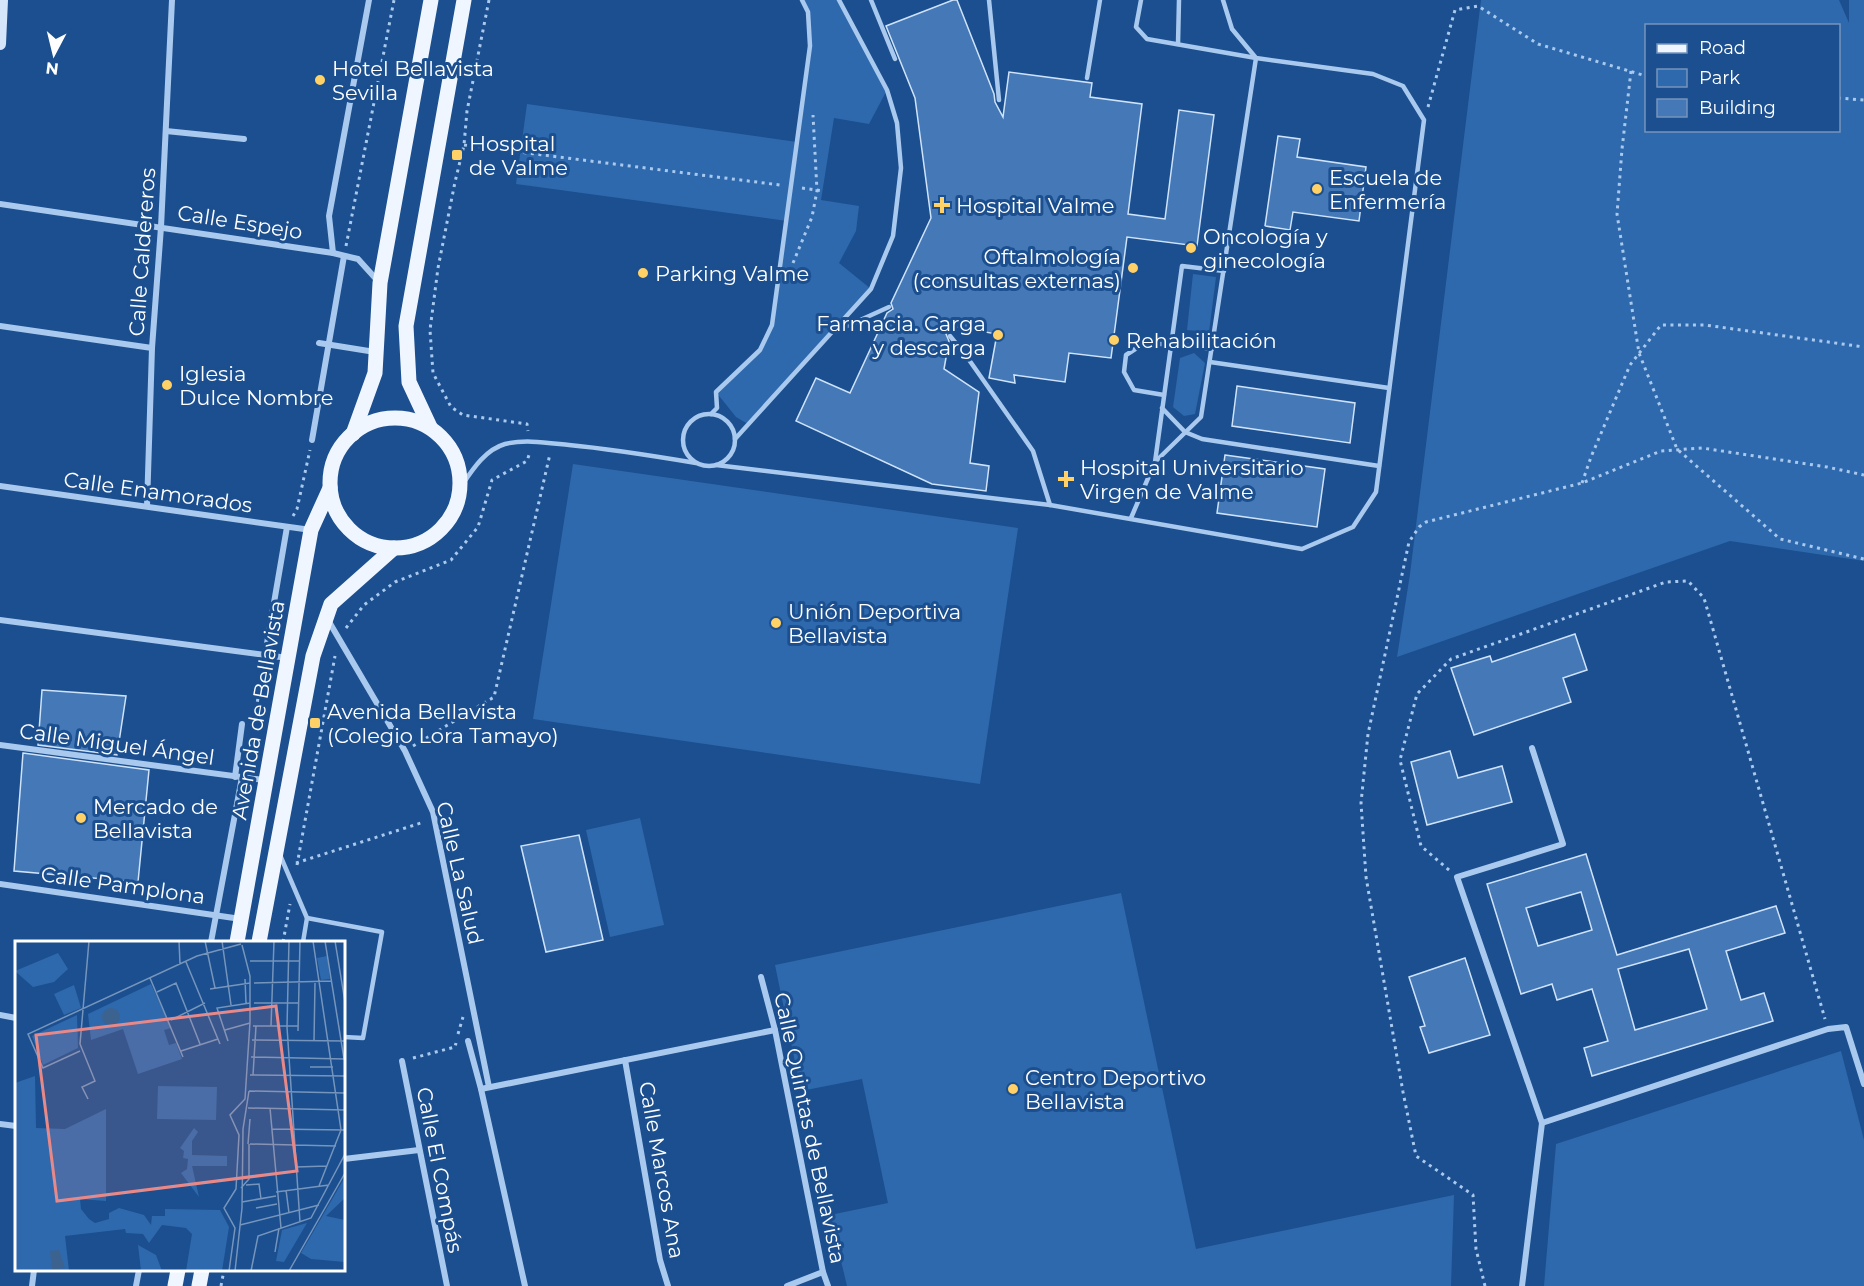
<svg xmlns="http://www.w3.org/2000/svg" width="1864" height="1286" font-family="Montserrat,sans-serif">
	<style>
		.green { fill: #2e69ad; fill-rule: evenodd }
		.building { fill: #4478b7; stroke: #cfe3fa; stroke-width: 1.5; fill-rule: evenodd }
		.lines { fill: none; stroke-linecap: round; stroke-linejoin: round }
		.path { stroke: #a9c9ee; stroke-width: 3; stroke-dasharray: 3 4.5; stroke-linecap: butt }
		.lane { stroke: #a9c9ee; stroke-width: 4.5 }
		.street { stroke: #a9c9ee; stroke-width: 6 }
		.secondary { stroke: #d6e6fa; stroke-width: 12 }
		.primary { stroke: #f0f6ff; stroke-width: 15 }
		.poi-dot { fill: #ffd166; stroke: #1b4f8f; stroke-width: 2 }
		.labels { text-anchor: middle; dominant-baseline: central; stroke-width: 6; stroke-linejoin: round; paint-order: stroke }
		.poi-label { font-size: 21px; fill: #fff; stroke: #1b4f8f; text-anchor: start }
		.street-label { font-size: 21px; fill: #fff; stroke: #1b4f8f }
		.inset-road { fill: none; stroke: #7695bc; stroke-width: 1.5 }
		.view { fill: #e88989; fill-opacity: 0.15; stroke: #e88989; stroke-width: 3 }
		.inset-edge { fill: none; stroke: #fff; stroke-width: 3 }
	</style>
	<rect width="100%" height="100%" fill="#1b4f8f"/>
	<g class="green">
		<path d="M802 0H839L887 90 869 124 834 118 821 200 859 206 856 231 839 263 871 289 748 424 736 417 716 392 759 350 772 325 787 221 516 184 527 104 797 142 810 46 808 12Z"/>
		<path d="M1481 0H1839L1849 23V0H1864V561L1730 541 1397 657 1410 574ZM1646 26H1838V130H1646Z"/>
		<path d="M1193 274 1216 277 1209 332 1187 330Z"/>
		<path d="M1194 353 1205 363 1195 414 1184 416 1173 407 1180 358Z"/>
		<path d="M573 464 1018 528 980 784 533 719Z"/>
		<path d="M640 818 664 925 610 937 586 830Z"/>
		<path d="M1121 893 1196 1249 1454 1195 1451 1286H847L830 1215 888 1203 862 1079 801 1091 775 965Z"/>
		<path d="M1841 1051 1864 1140V1286H1544L1556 1144Z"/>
	</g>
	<g class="building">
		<path d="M953 0H957L994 94 995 102 1003 117 1009 72 1092 83 1090 97 1142 104 1128 214 1165 219 1179 110 1214 115 1197 246 1127 237 1111 358 1069 353 1065 382 1014 375 1015 383 989 378 997 334 951 326 950 332 946 334 949 341 944 369 979 392 970 463 989 466 986 491 932 484 796 421 816 378 850 393 887 313 893 309 891 303 931 218 915 98 886 26Z"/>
		<path d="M1278 136 1300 139 1297 157 1366 167 1359 221 1293 212 1290 230 1265 226Z"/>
		<path d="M1237 386 1355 403 1350 443 1232 426Z"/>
		<path d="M1225 455 1325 469 1317 527 1217 513Z"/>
		<path d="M1575 634 1587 670 1563 678 1571 702 1474 735 1451 668 1490 656 1492 662Z"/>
		<path d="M42 690 126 696 117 755 38 745Z"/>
		<path d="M1450 751 1458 778 1502 766 1512 802 1427 825 1411 762Z"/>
		<path d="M23 753 149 770 138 882 14 871Z"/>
		<path d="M579 835 603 940 546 952 521 846Z"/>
		<path d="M1586 854 1617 955 1776 906 1785 933 1726 951 1741 1000 1764 993 1773 1021 1592 1076 1584 1048 1608 1041 1592 989 1557 1000 1552 984 1521 994 1487 884ZM1581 892 1592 930 1538 946 1526 908ZM1689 949 1707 1009 1635 1030 1618 969Z"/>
		<path d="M1465 958 1490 1035 1429 1053 1420 1027 1425 1026 1409 977Z"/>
	</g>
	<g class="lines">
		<g class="path">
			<path d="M489 0 467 111 464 145 455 182 438 268 430 330 433 373 451 407 463 415 527 424 528 431"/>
			<path d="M1631 71 1622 149 1617 214 1639 353 1677 449 1780 539 1864 559"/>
			<path d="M1838 98 1864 100"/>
			<path d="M1428 107 1455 10 1478 6 1538 44 1646 76"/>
			<path d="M464 145 780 185"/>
			<path d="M802 188 824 191"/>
			<path d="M346 246 394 0"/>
			<path d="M793 263 812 217 817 191 813 115"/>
			<path d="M1582 483 1591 457 1630 365 1661 325H1705L1864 347"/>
			<path d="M293 516 297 509 310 450"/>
			<path d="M346 628 364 605 395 582 451 560 478 527 492 480 527 461 530 452"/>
			<path d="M254 724 263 665"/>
			<path d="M413 746 494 697 550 454"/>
			<path d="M296 863 424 822"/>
			<path d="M297 865 335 656"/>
			<path d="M1449 870 1421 846 1400 760 1417 694 1451 659 1666 582 1688 581 1704 598 1825 1019"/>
			<path d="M283 942 290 904"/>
			<path d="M458 1034 463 1017"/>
			<path d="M413 1058 455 1047 456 1043"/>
			<path d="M221 1286 224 1270"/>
			<path d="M1485 1286 1476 1249 1473 1195 1416 1156 1403 1092 1366 877 1361 803 1368 734 1409 542 1419 527 1426 522 1582 483 1661 451 1702 448 1827 467 1864 475"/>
		</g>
		<g class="lane">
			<path d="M871 0 895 59"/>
			<path d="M989 0 999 100"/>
			<path d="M1178 44 1179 0"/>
			<path d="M1087 78 1100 0"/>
			<path d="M836 331 889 307"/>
			<path d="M950 336 967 357 1033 451 1050 505"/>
			<path d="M1210 362 1389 388"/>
			<path d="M1164 395 1134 390 1124 372 1126 355 1143 344H1171L1212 349"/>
			<path d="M1162 408 1185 432 1202 439 1379 466"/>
			<path d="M711 414 717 408 716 392 760 350 772 325 810 46 808 12 802 0"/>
			<circle cx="709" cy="440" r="26"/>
			<path d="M735 439 871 289 893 236 901 168 897 123 887 90 839 0"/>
			<path d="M1155 462 1201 417 1256 58 1232 29 1223 0"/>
			<path d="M716 465 1050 505 1302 549 1353 527 1376 492 1424 120 1403 86 1373 74 1256 58 1147 39 1136 27 1141 0"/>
			<path d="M460 488C471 472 484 450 505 444 525 439 549 443 569 445 612 449 654 456 696 463"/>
			<path d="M1131 518 1155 462 1182 266 1224 271"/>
			<path d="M280 855 307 918 303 942"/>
			<path d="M307 918 382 932 363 1038 344 1037"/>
		</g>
		<g class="street">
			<path d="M369 0 329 216 333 253 358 259 377 280"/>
			<path d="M166 131 244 139"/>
			<path d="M0 204 333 253"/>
			<path d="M0 326 152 348"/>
			<path d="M319 343 375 352"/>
			<path d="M312 440 344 256"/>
			<path d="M0 486 311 530"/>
			<path d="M147 506 152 348 161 227 172 0"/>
			<path d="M0 620 288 658"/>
			<path d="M328 620 405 751 433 812 489 1087"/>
			<path d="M265 655 287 527"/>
			<path d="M0 745 264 780"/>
			<path d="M235 777 242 724"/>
			<path d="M0 884 241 919"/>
			<path d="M211 942 242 777"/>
			<path d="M761 977 775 1030 823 1272 828 1286"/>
			<path d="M0 1015 16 1018"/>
			<path d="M468 1041 481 1089 525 1286"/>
			<path d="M625 1060 660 1260 668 1286"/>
			<path d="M402 1061 447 1286"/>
			<path d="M481 1089 775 1030"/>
			<path d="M1542 1123 1828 1029 1846 1027 1864 1084"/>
			<path d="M0 1124 16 1126"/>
			<path d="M344 1159 419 1150"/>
			<path d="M32 1286 34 1270"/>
			<path d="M136 1286 139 1270"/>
			<path d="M787 1286 823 1272"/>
			<path d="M1522 1286 1542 1123 1457 877 1563 844 1532 748"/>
		</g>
		<path class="secondary" d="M0 44 2 0"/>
		<g class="primary">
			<circle cx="395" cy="483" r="65"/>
			<path d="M430 427 409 382 406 326 464 0"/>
			<path d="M353 434 375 373 380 283 431 0"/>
			<path d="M237 942 311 530 330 488"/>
			<path d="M259 942 313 656 331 604 394 548"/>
			<path d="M175 1286 178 1270"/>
			<path d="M199 1286 202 1270"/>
		</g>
	</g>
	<g class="poi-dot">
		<circle cx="320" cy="80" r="6"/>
		<rect x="451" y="149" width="12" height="12" rx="3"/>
		<circle cx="1317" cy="189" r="6"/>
		<path d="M939 196h6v6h6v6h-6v6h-6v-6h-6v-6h6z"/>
		<circle cx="1191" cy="248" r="6"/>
		<circle cx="1133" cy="268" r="6"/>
		<circle cx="643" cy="273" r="6"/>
		<circle cx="998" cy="335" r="6"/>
		<circle cx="1114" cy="340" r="6"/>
		<circle cx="167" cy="385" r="6"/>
		<path d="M1063 470h6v6h6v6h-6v6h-6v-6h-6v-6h6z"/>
		<circle cx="776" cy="623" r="6"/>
		<rect x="309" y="717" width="12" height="12" rx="3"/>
		<circle cx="81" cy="818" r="6"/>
		<circle cx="1013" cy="1089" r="6"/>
	</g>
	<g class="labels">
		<g class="poi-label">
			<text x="332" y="68">Hotel Bellavista<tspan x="332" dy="24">Sevilla</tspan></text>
			<text x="469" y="143">Hospital<tspan x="469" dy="24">de Valme</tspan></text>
			<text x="1329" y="177">Escuela de<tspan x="1329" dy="24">Enfermería</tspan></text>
			<text x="956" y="205">Hospital Valme</text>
			<text x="1203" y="236">Oncología y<tspan x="1203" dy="24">ginecología</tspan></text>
			<text x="1121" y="256" text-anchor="end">Oftalmología<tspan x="1121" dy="24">(consultas externas)</tspan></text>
			<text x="655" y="273">Parking Valme</text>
			<text x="986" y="323" text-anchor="end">Farmacia. Carga<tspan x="986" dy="24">y descarga</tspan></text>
			<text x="1126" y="340">Rehabilitación</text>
			<text x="179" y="373">Iglesia<tspan x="179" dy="24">Dulce Nombre</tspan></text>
			<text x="1080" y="467">Hospital Universitario<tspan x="1080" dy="24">Virgen de Valme</tspan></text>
			<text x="788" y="611">Unión Deportiva<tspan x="788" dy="24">Bellavista</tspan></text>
			<text x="327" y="711">Avenida Bellavista<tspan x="327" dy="24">(Colegio Lora Tamayo)</tspan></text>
			<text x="93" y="806">Mercado de<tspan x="93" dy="24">Bellavista</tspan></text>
			<text x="1025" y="1077">Centro Deportivo<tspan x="1025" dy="24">Bellavista</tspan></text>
		</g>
		<g class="street-label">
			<text transform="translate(240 222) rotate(9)">Calle Espejo</text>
			<text transform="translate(142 252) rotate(-86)">Calle Caldereros</text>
			<text transform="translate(158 492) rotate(8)">Calle Enamorados</text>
			<text transform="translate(258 710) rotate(-80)">Avenida de Bellavista</text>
			<text transform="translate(117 744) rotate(8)">Calle Miguel Ángel</text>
			<text transform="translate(460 873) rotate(77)">Calle La Salud</text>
			<text transform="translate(123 885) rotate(8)">Calle Pamplona</text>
			<text transform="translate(810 1128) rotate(78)">Calle Quintas de Bellavista</text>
			<text transform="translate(440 1170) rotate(79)">Calle El Compás</text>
			<text transform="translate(662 1170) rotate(80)">Calle Marcos Ana</text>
		</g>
	</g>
	<g transform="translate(15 941)">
		<rect width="330" height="330" fill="#1b4f8f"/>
		<path d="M43 12 53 28 39 41 18 46 0 30ZM312 15 315 38 306 39 302 17ZM136 43 156 87 149 89 154 104 161 102 167 118 123 133 108 88 76 99 73 73ZM59 44 66 67 49 74 39 53ZM62 74 63 107 28 124 17 95ZM20 135 21 187 50 188 91 168V260L65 258 66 268 74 278 80 282 94 278V272L104 267 129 274 136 284 137 275H150V268L205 269 214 286 207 330H171L177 293 171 287 147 284 134 302 128 293 111 292 110 288 50 295 54 330H0V142ZM143 145 202 146 201 179 142 178ZM179 187 183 191 177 200V214L212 215V225H177L184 256 166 232 172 228 173 218 168 217 169 210 165 207ZM330 236V257L311 275 330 279V321L296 318 286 312ZM292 282 269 321 261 320 267 289ZM123 304 141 314 147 330H126Z" fill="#2e69ad"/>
		<path d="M87 76a9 9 0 1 1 18 0a9 9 0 1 1-18 0ZM44 309 50 327 37 329 35 310Z" fill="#3c6290"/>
		<path class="inset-road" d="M164 0 165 23M190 0 200 47M207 0 216 64M274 0 272 86 285 281M298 0 326 189 304 245M310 0 329 118M320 0 330 61M235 20H285M171 21 205 103M135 37 168 116M230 38 231 62M239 42 317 40M195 48 235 42M142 51 161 42 185 103M239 62H283M156 79 190 62M238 85H283M256 85 259 0M210 89 235 82M283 90 285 0M237 99 330 100M213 100 202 67 235 62M299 100 300 42M65 110 28 127 13 93 182 15 226 3M166 110 203 98M236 116 330 118M295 126H318M235 134 330 135M238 134 241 85M234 150 330 152M73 158 67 146 80 140 65 103 74 0M233 167 330 169M255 167 266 287M257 188 330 189M233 203 235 178M235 203 321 205M281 226 312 225M231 244 244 243 246 258M226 247 234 238V203M271 249 274 272M261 251 314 244M227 261 261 255M241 267 262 263M225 284 304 264M260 311 264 287M214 330 220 287 209 267 221 248 224 194 215 174 230 158 235 81V35L227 4M220 330 227 267 228 188 234 150M236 330 243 295 296 277 330 213M274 330 330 232"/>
		<path class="view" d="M261 65 282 230 42 260 21 94Z"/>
		<rect width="330" height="330" class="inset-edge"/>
	</g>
	<rect x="1645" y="24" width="195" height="108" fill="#1b4f8f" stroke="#7695bc" stroke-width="1.5"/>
	<rect x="1657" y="44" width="30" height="9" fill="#f0f6ff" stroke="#7695bc" stroke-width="1.5"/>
	<text x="1699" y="54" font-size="18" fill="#ffffff">Road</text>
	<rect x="1657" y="69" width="30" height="18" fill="#2e69ad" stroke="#7695bc" stroke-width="1.5"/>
	<text x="1699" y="84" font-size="18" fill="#ffffff">Park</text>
	<rect x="1657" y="99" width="30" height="18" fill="#4478b7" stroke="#7695bc" stroke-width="1.5"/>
	<text x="1699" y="114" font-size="18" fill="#ffffff">Building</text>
	<g transform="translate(54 54) rotate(187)" stroke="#1b4f8f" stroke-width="4.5" paint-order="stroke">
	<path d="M0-4.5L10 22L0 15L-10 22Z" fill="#ffffff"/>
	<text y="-9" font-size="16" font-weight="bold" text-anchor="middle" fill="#ffffff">N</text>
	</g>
</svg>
